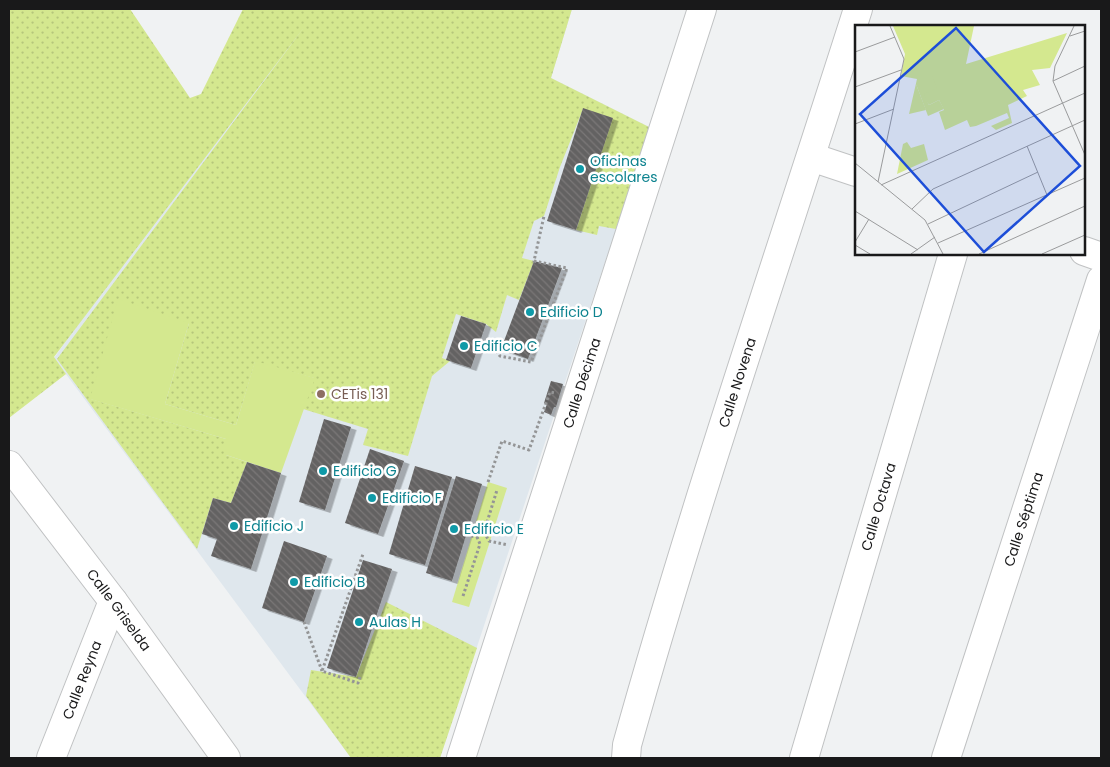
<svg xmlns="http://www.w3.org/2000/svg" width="1110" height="767" font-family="Poppins,sans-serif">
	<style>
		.built { fill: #dfe7ed }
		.grass { fill: url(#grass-dots) }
		.garden { fill: #d4e88f }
		.building { fill: url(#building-back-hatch); filter: url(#shadow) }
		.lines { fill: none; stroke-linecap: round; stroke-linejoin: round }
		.minor-casing { stroke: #c0c2c3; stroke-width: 30 }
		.path { stroke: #949596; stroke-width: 3; stroke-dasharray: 2.5 2.5; stroke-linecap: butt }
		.minor { stroke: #fff; stroke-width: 28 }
		.culture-dot { fill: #0f9aa8; stroke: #fff; stroke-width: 2 }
		.education-dot { fill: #8d6e63; stroke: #fff; stroke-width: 2 }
		.labels { text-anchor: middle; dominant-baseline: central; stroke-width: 5; stroke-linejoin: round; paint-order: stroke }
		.culture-label { font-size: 14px; fill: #0d838f; stroke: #fff; text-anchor: start }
		.street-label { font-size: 14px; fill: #19191a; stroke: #fff }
		.education-label { font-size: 14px; fill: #785e54; stroke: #fff; text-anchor: start }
		.inset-road { fill: none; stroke: #9a9b9c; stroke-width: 1 }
		.view { fill: #1d4ed8; fill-opacity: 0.15; stroke: #1d4ed8; stroke-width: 2.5 }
		.inset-edge { fill: none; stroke: #19191a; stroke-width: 2.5 }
	</style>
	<defs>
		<pattern id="grass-dots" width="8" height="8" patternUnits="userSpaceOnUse" patternTransform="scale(1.25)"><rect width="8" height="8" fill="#d4e88f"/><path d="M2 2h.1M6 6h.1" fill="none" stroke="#b5c67b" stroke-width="1.8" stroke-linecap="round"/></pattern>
		<pattern id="building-back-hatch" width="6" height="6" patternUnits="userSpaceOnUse" patternTransform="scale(1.25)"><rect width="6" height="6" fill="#646262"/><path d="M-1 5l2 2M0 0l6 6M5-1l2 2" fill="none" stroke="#7a7878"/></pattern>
		<filter id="shadow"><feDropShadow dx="5.5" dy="3" stdDeviation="0" flood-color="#0004"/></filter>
	</defs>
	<rect width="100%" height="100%" fill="#f0f2f3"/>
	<path class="built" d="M303 9H572L551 78 649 127 614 239 606 259 440 758H351L54 358Z"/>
	<g class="grass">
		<path d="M9 9H130L190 98 201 94 243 9H572L551 78 649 127 616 229 599 226 597 235 576 230 612 118 583 109 560 167 544 216 534 221 522 258 534 261 519 300 507 295 496 332 486 324 456 314 442 358 450 361 432 376 408 456 363 445 368 429 303 409 314 378 255 362 236 425 165 404 189 323 91 399 226 439V455L247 462 231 503 213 498 197 549 57 359 305 26 54 357 66 374 9 418Z"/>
		<path d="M386 602 477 648 440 758H351L306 696 311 670 356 677Z"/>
	</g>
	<g class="garden">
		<path d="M118 299 189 323 165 404 236 425 255 361 315 378 281 473 226 455V439L90 399Z"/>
		<path d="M488 482 507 488 469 607 452 602Z"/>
	</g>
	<g class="building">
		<path d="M583 108 613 118 576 230 547 221Z"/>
		<path d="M534 261 562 268 528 359 501 349Z"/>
		<path d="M461 316 486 324 471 368 446 360Z"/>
		<path d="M551 381 563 384 556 407H554L551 415 544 412 547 404 544 403Z"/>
		<path d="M324 419 351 427 325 510 299 502Z"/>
		<path d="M370 449 404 461 378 534 345 523Z"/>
		<path d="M247 462 281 473 251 569 211 556 217 539 202 534 213 498 231 503Z"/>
		<path d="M415 466 452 477 425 565 389 554Z"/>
		<path d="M456 476 482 484 452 581 426 573Z"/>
		<path d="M284 541 327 556 304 622 262 608Z"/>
		<path d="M363 560 392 569 356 677 327 668Z"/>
	</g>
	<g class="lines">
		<defs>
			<g id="minor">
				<path d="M811 157 856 172"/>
				<path d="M1084 251 1101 257"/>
				<path id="s1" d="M9 465 113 601 226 758"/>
				<path id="s2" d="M51 758 113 601"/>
				<path id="s3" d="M461 758 702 9"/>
				<path id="s4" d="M626 758 627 745C696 498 780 254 858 9"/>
				<path id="s5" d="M804 758 953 254"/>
				<path id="s6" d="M946 758 1101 280"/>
			</g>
		</defs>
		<use href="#minor" class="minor-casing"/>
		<g class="path">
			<path d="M493 347 500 356 531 362 567 268 534 261 544 216"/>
			<path d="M488 482 502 441 529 450 550 392 555 393"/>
			<path d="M484 532 489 541 508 545"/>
			<path d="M471 536 477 537 484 532 497 490"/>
			<path d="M463 596 480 544 477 537"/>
			<path d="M304 622 322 671"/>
			<path d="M360 677 358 683 322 671 363 554"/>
		</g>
		<use href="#minor" class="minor"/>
	</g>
	<g class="culture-dot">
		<circle cx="580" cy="169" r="5"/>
		<circle cx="530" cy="312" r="5"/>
		<circle cx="464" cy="346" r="5"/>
		<circle cx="323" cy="471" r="5"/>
		<circle cx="372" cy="498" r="5"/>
		<circle cx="234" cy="526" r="5"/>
		<circle cx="454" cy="529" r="5"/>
		<circle cx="294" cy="582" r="5"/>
		<circle cx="359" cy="622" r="5"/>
	</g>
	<circle class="education-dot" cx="321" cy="394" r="5"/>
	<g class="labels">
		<g class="culture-label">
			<text x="590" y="161">Oficinas<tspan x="590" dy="16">escolares</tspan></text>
			<text x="540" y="312">Edificio D</text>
			<text x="474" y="346">Edificio C</text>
			<text x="333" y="471">Edificio G</text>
			<text x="382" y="498">Edificio F</text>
			<text x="244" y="526">Edificio J</text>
			<text x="464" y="529">Edificio E</text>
			<text x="304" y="582">Edificio B</text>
			<text x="369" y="622">Aulas H</text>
		</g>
		<g class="street-label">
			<text stroke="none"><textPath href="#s4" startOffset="392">Calle Novena</textPath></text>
			<text stroke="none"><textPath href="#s3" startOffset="394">Calle Décima</textPath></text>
			<text stroke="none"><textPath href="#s5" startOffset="262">Calle Octava</textPath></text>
			<text stroke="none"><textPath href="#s6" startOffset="251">Calle Séptima</textPath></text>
			<text stroke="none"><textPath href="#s1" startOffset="182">Calle Griselda</textPath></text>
			<text stroke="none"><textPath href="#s2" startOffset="84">Calle Reyna</textPath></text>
		</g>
		<g class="education-label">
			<text x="331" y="394">CETis 131</text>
		</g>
	</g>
	<g transform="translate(855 25)">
		<rect width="230" height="230" fill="#f0f2f3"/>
		<path d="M38 1H119L111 39 212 8 195 43 177 45 185 60 168 65 172 71 153 80 157 98 141 105 136 101 154 93 152 88 121 101 115 102 112 95 90 105 84 87 89 85 84 75 74 80 61 59 71 85 54 89 62 54 46 51 50 29ZM52 117 56 123 69 119 73 135 42 149 48 119Z" fill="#d4e88f"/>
		<path d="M77 51 82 63 69 69 74 80 84 75 89 84 73 91 61 59Z" fill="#d4e88f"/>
		<path class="inset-road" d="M219 1 200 41 198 56 230 130M215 11 230 6M0 27 40 12M198 56 230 41M0 62 46 45M0 99 39 84M172 121 192 170M0 138 70 195 88 229M23 157 49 34 35 1M26 160 230 68M57 184 78 164 230 95M0 186 63 225M73 199 183 147M0 217 14 194M83 218 230 153M0 220 15 229M56 229 80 212M124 229 230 181M187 229 230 210"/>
		<path class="view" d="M101 3 225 141 129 227 5 89Z"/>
		<rect width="230" height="230" class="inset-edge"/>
	</g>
	<rect width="1110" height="767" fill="none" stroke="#19191a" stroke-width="20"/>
</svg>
